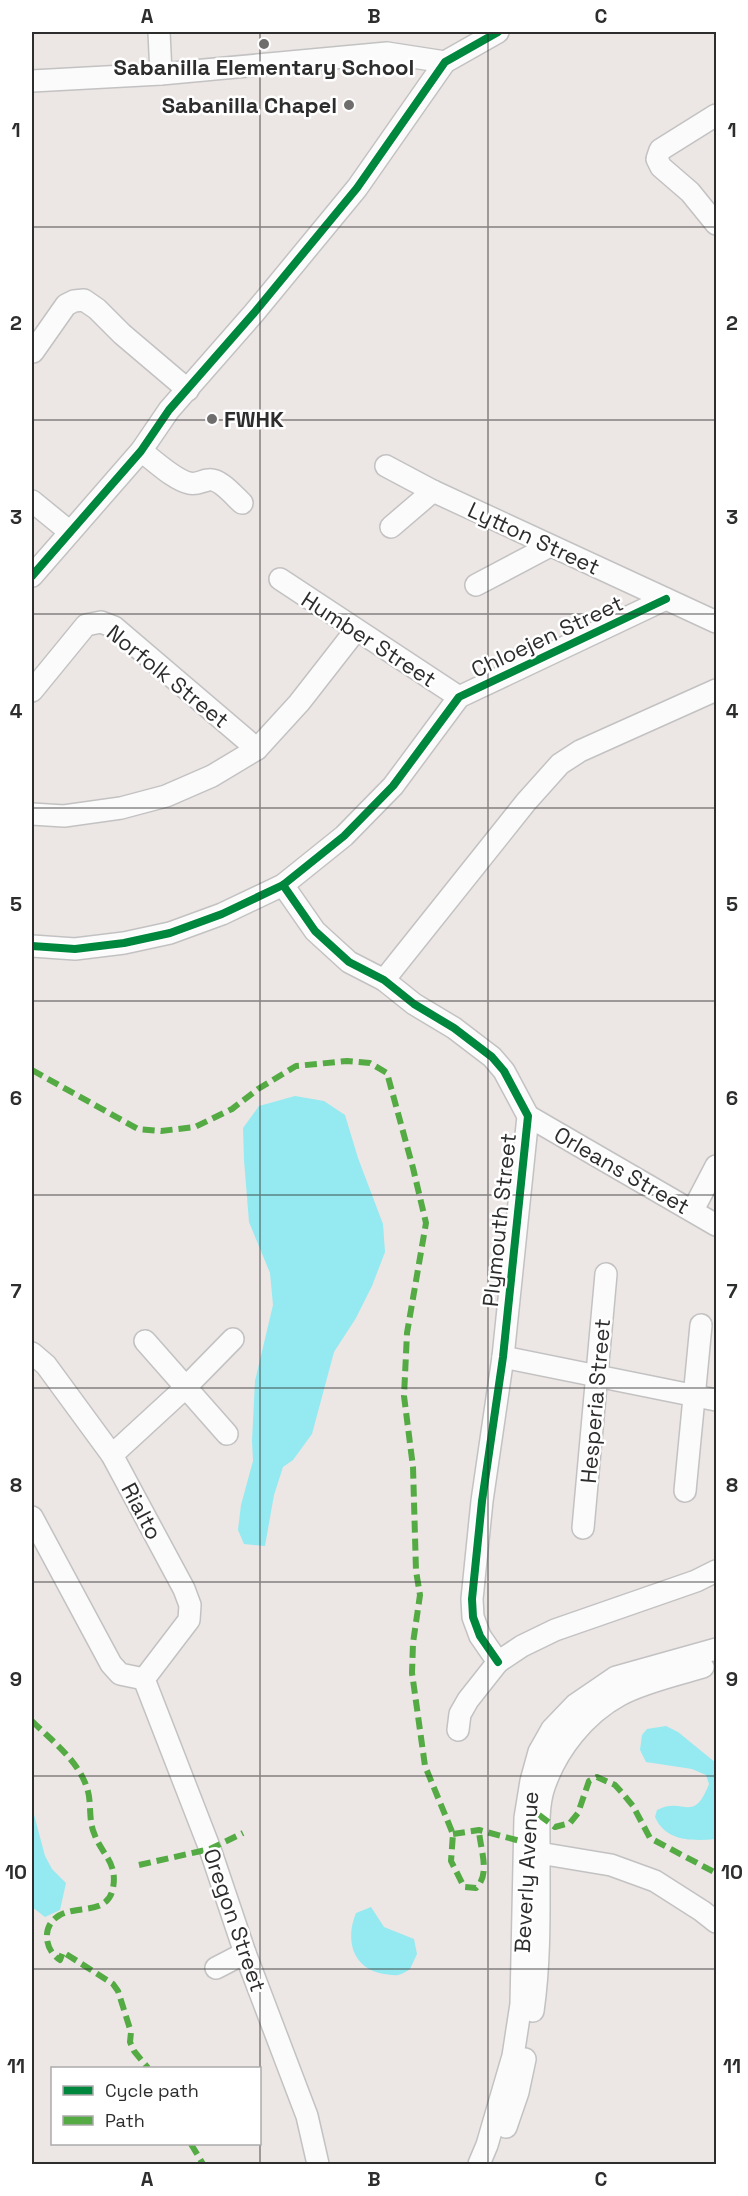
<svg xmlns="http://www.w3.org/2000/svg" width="748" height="2196" font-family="'Space Grotesk',sans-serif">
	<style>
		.water { fill: #94eaf0 }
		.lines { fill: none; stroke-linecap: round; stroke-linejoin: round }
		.minor-casing { stroke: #c3c2c2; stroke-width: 24 }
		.minor { stroke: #fcfbfb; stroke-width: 21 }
		.quiet { stroke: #54ab44; stroke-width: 6; stroke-dasharray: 12 6; stroke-linecap: butt }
		.cycleway-casing { stroke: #fff; stroke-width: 11 }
		.cycleway { stroke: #00873e; stroke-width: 8 }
		.grid { fill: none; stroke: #2d2d2d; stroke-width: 1.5; stroke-opacity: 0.55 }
		.poi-dot { fill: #706e6d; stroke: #fff; stroke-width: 2 }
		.labels { text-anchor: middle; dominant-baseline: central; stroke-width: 5; stroke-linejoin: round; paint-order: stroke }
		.poi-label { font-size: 22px; font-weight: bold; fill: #2d2d2d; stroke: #fff }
		.street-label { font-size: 22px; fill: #2d2d2d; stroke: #fff }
		.neatline { fill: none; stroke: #2d2d2d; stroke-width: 2 }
		.grid-label { font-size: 20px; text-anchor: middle; font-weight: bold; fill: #2d2d2d }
	</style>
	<rect width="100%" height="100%" fill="#ece6e4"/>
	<g class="water">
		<path d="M295 1096 324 1101 345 1115 358 1158 383 1224 385 1252 372 1286 356 1318 334 1352 312 1434 293 1460 283 1467 274 1495 265 1546 244 1544 238 1530 241 1505 253 1461 252 1441 255 1381 273 1305 270 1273 249 1222 244 1160 243 1128 259 1106Z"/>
		<path d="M666 1726 678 1732 716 1763V1839C693 1841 666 1842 655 1817L657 1810C684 1796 693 1825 709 1784L706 1775 692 1769 646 1762 640 1750 642 1735 647 1729Z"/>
		<path d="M32 1807 45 1856 52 1869 66 1883 60 1910 45 1917 32 1907Z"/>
		<path d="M371 1907 384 1927 414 1939 417 1954 410 1969C407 1971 402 1974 398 1975 394 1976 388 1974 384 1974 352 1969 345 1939 356 1913Z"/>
	</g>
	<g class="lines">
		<defs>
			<g id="minor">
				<path d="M159 32 161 74"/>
				<path d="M32 81 161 74 387 53 445 62"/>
				<path d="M716 115 660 150 657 159 661 167 690 192 716 224"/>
				<path d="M33 352 66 305 74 301 84 300 97 309 122 334 188 390"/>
				<path d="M141 451C154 460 174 480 189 483 197 485 201 481 208 480 220 478 234 496 242 503"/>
				<path d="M386 466 433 491 716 622"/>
				<path d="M32 501 70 532"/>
				<path d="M391 527 433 491"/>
				<path d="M32 576 141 451 169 410 254 313 357 188 445 62 498 32"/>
				<path d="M280 579 459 697"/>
				<path d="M476 585 550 546"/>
				<path d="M32 691 86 625 101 622 114 627 257 749"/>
				<path d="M32 814 64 816 121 808 166 796 212 776 257 749 299 703 356 630"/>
				<path d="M283 885 315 931 349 962 384 980 414 1004 454 1028 492 1057 504 1071 528 1116 503 1357 482 1501 472 1599 473 1617 480 1636 498 1662"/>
				<path d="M32 946 75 949 124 943 170 933 222 914 283 885 344 836 393 786 459 697 666 599"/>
				<path d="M384 980 526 802 560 764 580 751 716 690"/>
				<path d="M528 1116 716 1225"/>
				<path d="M693 1210 716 1166"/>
				<path d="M145 1341 227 1434"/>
				<path d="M32 1353 46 1365 112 1455 184 1589 190 1605 189 1620 144 1679"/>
				<path d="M503 1357 716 1400"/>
				<path d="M112 1455 186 1387 233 1339"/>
				<path d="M685 1491 701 1325"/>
				<path d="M32 1517 111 1664 120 1674 144 1679"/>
				<path d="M583 1528 606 1274"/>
				<path d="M144 1679 210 1849 245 1953 307 2116 318 2164"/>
				<path d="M458 1730 460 1714 468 1700 498 1662 522 1646 555 1630 696 1581 716 1571"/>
				<path d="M527 1851 611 1865 655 1881 702 1911 716 1922"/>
				<path d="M216 1968 245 1953"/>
				<path d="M533 2011C540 1962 539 1913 539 1865 540 1840 536 1811 544 1787 557 1749 585 1714 620 1695 641 1683 679 1674 703 1667"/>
				<path d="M506 2127 518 2092 525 2059"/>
				<path d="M479 2164 487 2145 513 2056 521 2004 525 1818 531 1781 539 1752 552 1729 575 1705 616 1677 716 1649"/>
			</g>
		</defs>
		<use href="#minor" class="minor-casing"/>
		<use href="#minor" class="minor"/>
		<g class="quiet">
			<path d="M32 1070 138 1129 161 1131 195 1127 232 1109 258 1089 296 1066 347 1061 370 1063 387 1073 413 1168 426 1223 407 1333 404 1396 413 1467 416 1571 420 1595 413 1643 412 1673 425 1766 453 1834 451 1861 464 1887 476 1888C491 1874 480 1849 479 1830"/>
			<path d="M32 1721C52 1741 78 1760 87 1788 92 1802 88 1819 94 1833 101 1854 118 1862 113 1888 108 1915 78 1905 60 1915 41 1925 44 1950 60 1960L63 1952 113 1984 118 1991 131 2032 130 2042 134 2051 148 2068"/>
			<path d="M539 1815 555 1827 570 1823 578 1813 589 1781 597 1777 615 1785 624 1795 633 1806 650 1838 716 1873"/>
			<path d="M453 1834 479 1830 524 1842"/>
			<path d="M139 1865 210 1849 243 1833"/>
			<path d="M191 2144 203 2164"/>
		</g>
		<defs>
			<g id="cycleway">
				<path d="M32 576 141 451 169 410 254 313 357 188 445 62 498 32"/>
				<path d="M283 885 315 931 349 962 384 980 414 1004 454 1028 492 1057 504 1071 528 1116 503 1357 482 1501 472 1599 473 1617 480 1636 498 1662"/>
				<path d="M32 946 75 949 124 943 170 933 222 914 283 885 344 836 393 786 459 697 666 599"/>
			</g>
		</defs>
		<use href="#cycleway" class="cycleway-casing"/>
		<use href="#cycleway" class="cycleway"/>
	</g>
	<path class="grid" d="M260 32V2164M488 32V2164M32 227H716M32 420H716M32 614H716M32 808H716M32 1001H716M32 1195H716M32 1388H716M32 1582H716M32 1776H716M32 1969H716"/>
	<g class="poi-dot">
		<circle cx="264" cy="44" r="6"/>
		<circle cx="349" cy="105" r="6"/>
		<circle cx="212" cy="419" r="6"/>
	</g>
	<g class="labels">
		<g class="poi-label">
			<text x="264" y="67">Sabanilla Elementary School</text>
			<text x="337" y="105" text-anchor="end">Sabanilla Chapel</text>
			<text x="224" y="419" text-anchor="start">FWHK</text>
		</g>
		<g class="street-label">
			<text transform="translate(534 538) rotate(25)">Lytton Street</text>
			<text transform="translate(547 636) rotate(-25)">Chloejen Street</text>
			<text transform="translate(369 639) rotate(33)">Humber Street</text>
			<text transform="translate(168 676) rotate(39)">Norfolk Street</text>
			<text transform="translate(622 1170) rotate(30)">Orleans Street</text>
			<text transform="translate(499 1220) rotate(-84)">Plymouth Street</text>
			<text transform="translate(595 1401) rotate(-85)">Hesperia Street</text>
			<text transform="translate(142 1511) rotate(62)">Rialto</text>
			<text transform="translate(526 1872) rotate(-87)">Beverly Avenue</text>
			<text transform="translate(235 1920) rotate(71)">Oregon Street</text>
		</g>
	</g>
	<rect width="748" height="2196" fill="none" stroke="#ffffff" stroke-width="66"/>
	<rect x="51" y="2067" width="210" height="78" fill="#ffffff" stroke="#ababab" stroke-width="1.5"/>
	<rect x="63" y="2086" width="30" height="9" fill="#00873e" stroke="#ababab" stroke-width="1.5"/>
	<text x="105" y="2097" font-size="18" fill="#2d2d2d">Cycle path</text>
	<rect x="63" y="2116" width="30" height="9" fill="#54ab44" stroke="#ababab" stroke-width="1.5"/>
	<text x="105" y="2127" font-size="18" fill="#2d2d2d">Path</text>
	<rect x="33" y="33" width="682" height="2130" class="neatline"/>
	<g class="grid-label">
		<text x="147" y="23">A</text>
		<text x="374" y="23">B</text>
		<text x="601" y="23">C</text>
		<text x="16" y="137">1</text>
		<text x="732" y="137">1</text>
		<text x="16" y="330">2</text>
		<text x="732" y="330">2</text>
		<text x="16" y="524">3</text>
		<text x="732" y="524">3</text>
		<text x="16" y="718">4</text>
		<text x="732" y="718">4</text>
		<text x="16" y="911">5</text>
		<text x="732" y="911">5</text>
		<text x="16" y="1105">6</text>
		<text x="732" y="1105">6</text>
		<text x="16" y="1298">7</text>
		<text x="732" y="1298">7</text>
		<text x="16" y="1492">8</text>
		<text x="732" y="1492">8</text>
		<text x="16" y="1686">9</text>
		<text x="732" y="1686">9</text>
		<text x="16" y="1879">10</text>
		<text x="732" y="1879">10</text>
		<text x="16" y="2073">11</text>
		<text x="732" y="2073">11</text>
		<text x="147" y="2186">A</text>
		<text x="374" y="2186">B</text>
		<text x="601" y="2186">C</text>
	</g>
</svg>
